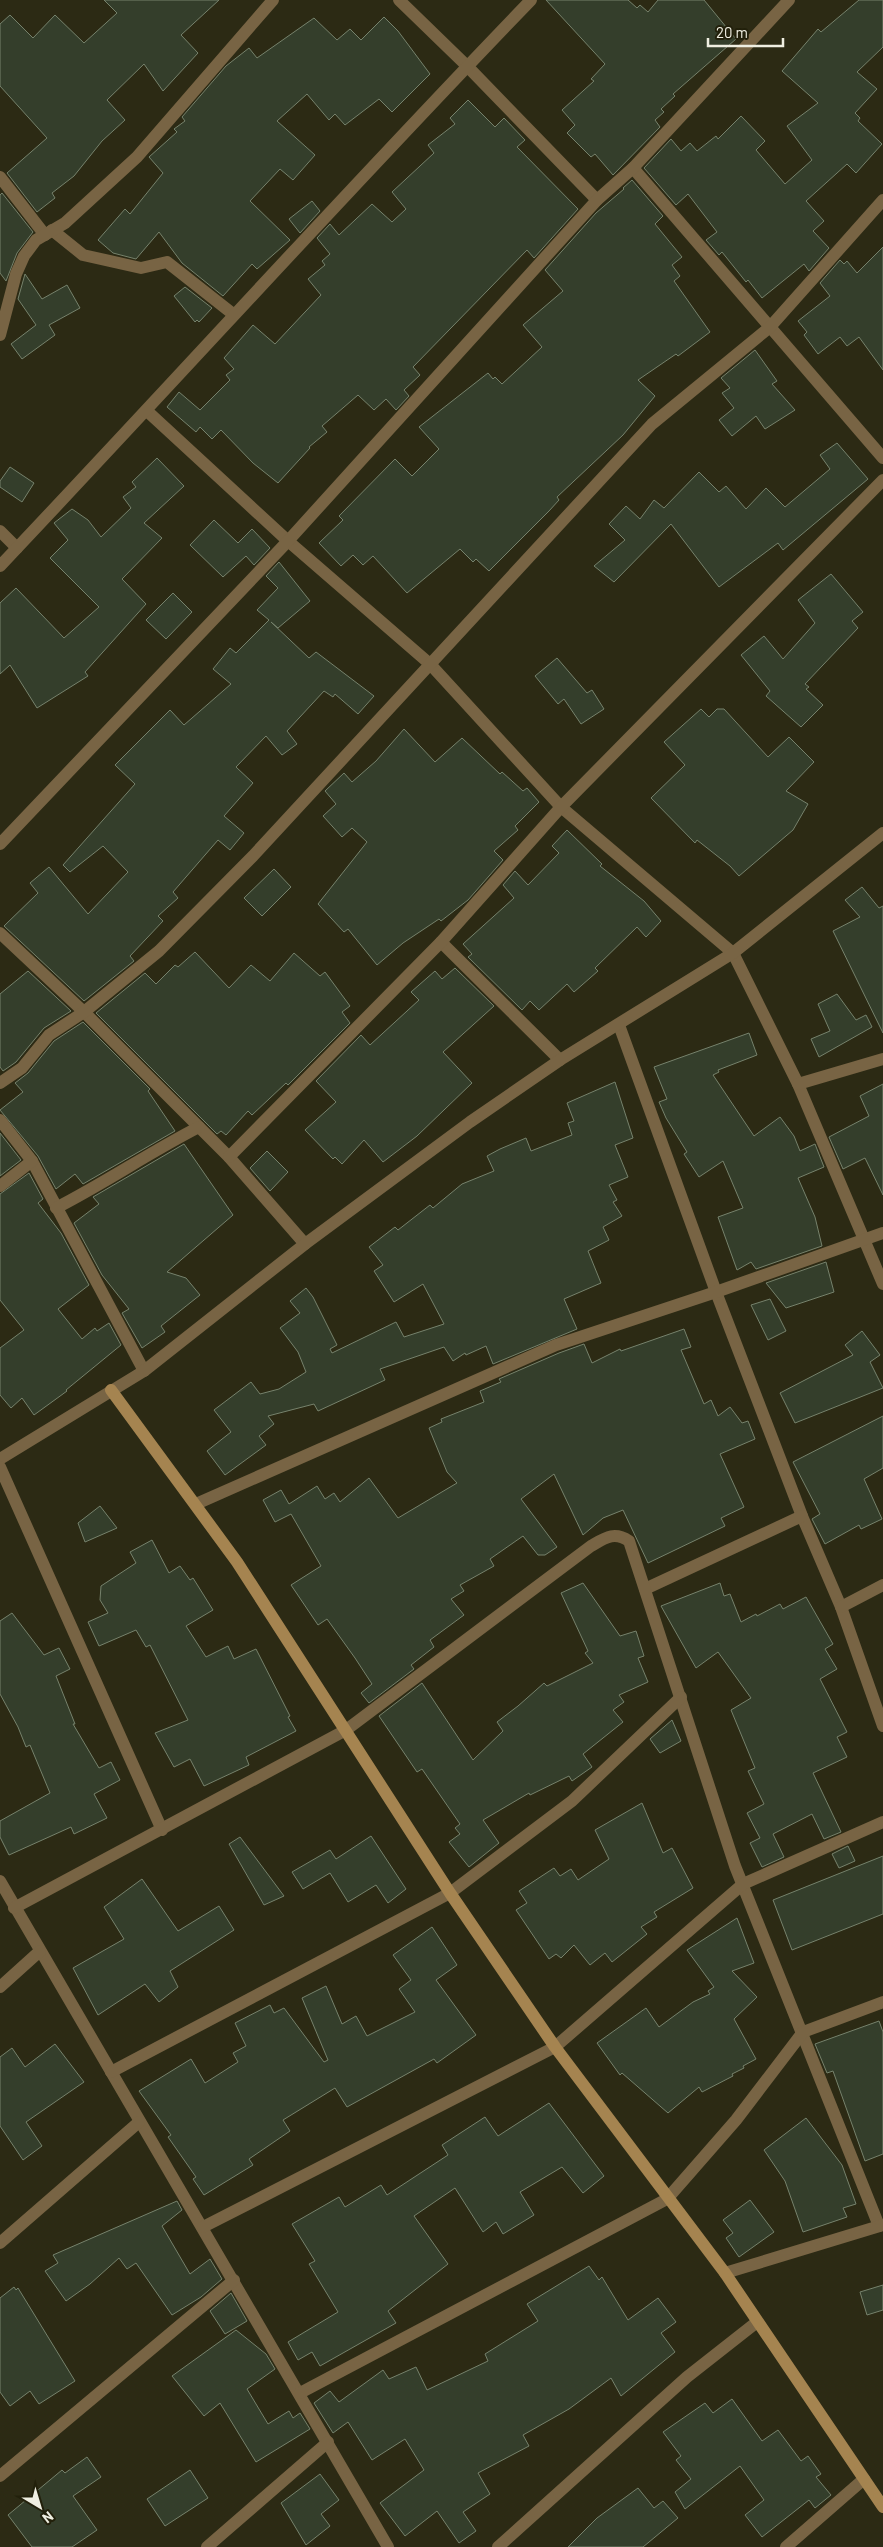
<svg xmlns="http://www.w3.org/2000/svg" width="883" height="2547" font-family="Barlow,sans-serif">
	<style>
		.building { fill: #343e2b; stroke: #76826c }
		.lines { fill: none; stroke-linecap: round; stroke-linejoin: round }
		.street { stroke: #786444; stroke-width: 12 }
		.secondary { stroke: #a58450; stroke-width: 12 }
	</style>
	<rect width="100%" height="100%" fill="#2c2a14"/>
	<g class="building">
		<path d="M104 0H219L181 35 198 53 163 91 144 64 107 100 125 120 102 141 74 176 52 193 55 198 37 212 7 173 47 138 0 86V24L10 15 33 38 55 15 84 43 117 13Z"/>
		<path d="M546 0H628L637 8 640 5 648 12 658 0H704L736 39 673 94 675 96 661 109 664 112 655 120 660 127 613 175 595 154 591 157 567 133 575 125 562 110 594 81 591 79 605 64Z"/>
		<path d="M859 0H883V47L857 72 877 89 855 113 860 118 858 121 882 144 856 173 847 164 806 201 824 221 813 231 829 248 809 271 804 264 762 298 748 280 746 282 722 252 719 255 706 240 717 232 688 194 676 205 644 168 671 139 681 151 690 143 697 151 716 136 718 139 741 116 765 141 756 150 785 184 812 160 787 126 818 103 782 71 818 29 821 32Z"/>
		<path d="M384 17 398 31 430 74 392 112 379 99 345 125 335 114 329 120 307 94 277 121 315 155 293 180 280 169 250 201 290 240 257 269 252 264 223 296 182 263 159 232 136 259 113 253 98 240 125 209 130 214 163 173 149 157 177 132 174 129 185 121 182 117 226 66 249 48 257 58 314 18 337 40 350 29 361 40Z"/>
		<path d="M468 100 495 127 504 118 525 140 517 147 578 209 534 258 527 250 413 367 420 375 404 390 409 396 396 410 386 399 374 410 358 395 322 426 327 432 309 447 310 448 278 483 253 463 221 430 212 439 200 427 196 432 167 407 179 392 200 410 230 380 226 375 234 369 224 358 253 325 275 344 321 295 308 279 325 265 322 261 330 254 317 238 330 224 339 235 372 204 392 222 406 209 392 192 434 153 428 145 455 124 450 118Z"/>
		<path d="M632 180 663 216 655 224 682 257 672 265 680 276 674 281 710 332 678 356 676 354 638 380 655 396 623 435 557 497 559 500 549 511 489 571 476 559 473 562 460 549 407 593 373 556 363 565 353 555 341 566 319 543 343 520 339 516 395 459 412 476 439 449 419 427 488 373 493 379 495 377 502 384 542 347 523 325 563 291 545 270 596 213 624 189 623 188Z"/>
		<path d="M2 193 33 232 17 253 6 281 0 273V195Z"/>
		<path d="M312 201 320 211 300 233 289 219Z"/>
		<path d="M883 247V370L859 337 847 346 840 337 818 354 804 335 807 332 798 321 830 296 820 283 840 260 844 264 847 261 857 273Z"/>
		<path d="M25 274 42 299 67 285 80 308 49 325 55 335 22 359 11 344 36 325 18 299Z"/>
		<path d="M185 287 212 308 199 322 197 320 195 322 174 296Z"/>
		<path d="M755 350 777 381 772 384 795 410 765 429 756 416 732 436 719 420 734 408 722 393 730 388 721 378Z"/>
		<path d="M837 443 868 479 783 550 778 543 719 587 671 524 614 582 594 566 625 540 609 524 626 506 640 519 654 500 664 508 699 472 719 492 726 486 746 509 766 488 785 507 830 469 820 455Z"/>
		<path d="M157 458 184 486 144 523 162 538 122 579 146 604 85 672 88 676 37 708 10 665 0 674V603L16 588 64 638 99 607 50 558 68 540 54 523 72 509 88 520 101 537 131 508 123 497 136 487 132 482Z"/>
		<path d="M10 467 34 483 22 502 0 487V481Z"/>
		<path d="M214 520 238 543 252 529 270 548 254 565 246 556 223 577 190 545Z"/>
		<path d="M279 562 310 601 278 628 271 622 309 658 316 652 374 696 358 714 335 694 333 697 324 691 287 731 297 744 282 755 266 736 236 767 253 783 224 816 244 833 230 850 218 840 173 892 178 898 158 916 163 921 130 956 134 961 84 1001 4 926 38 893 30 883 49 867 88 914 128 872 103 846 70 872 63 865 135 784 115 765 170 710 184 725 231 684 213 669 230 648 236 653 269 620 257 610 278 588 266 576Z"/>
		<path d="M831 574 863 612 852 621 858 628 805 684 809 687 806 689 823 705 801 727 766 696 770 691 741 655 764 636 783 659 815 623 798 600Z"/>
		<path d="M173 593 192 612 166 639 146 620Z"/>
		<path d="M557 658 587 693 592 690 604 709 581 724 564 699 558 704 535 676Z"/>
		<path d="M701 709 709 717 717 709H724L768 757 789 737 814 762 786 791 808 804 793 830 739 876 730 866 697 840 695 843 651 798 685 765 664 742Z"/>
		<path d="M404 729 435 762 462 738 500 774 502 772 523 791 527 788 539 802 515 826 518 830 494 851 503 860 468 900 441 921 439 919 403 943 377 965 348 929 344 932 318 904 367 842 352 828 342 837 323 816 336 804 325 791 344 773 352 782 376 761Z"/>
		<path d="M567 830 602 864 600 866 644 901 661 921 646 937 637 927 595 968 598 971 574 992 567 984 539 1010 530 1001 522 1010 468 957 472 954 463 944 514 898 503 885 515 871 528 885 559 853 552 846Z"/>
		<path d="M274 869 291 887 262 916 244 898Z"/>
		<path d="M862 887 879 908 883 906V1033L833 931 860 917 845 900Z"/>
		<path d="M195 952 229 988 251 965 270 981 294 953 320 976 325 972 350 1006 342 1012 350 1023 288 1085 286 1083 252 1115 248 1111 226 1135 221 1131 217 1134 96 1013 145 973 156 984 175 965 178 967Z"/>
		<path d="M455 968 494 1006 443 1052 472 1083 417 1136 383 1162 364 1140 342 1164 335 1157 333 1159 305 1130 336 1102 316 1081 361 1035 370 1045 419 1000 411 992 435 971 442 979Z"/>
		<path d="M28 971 71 1011 44 1028 16 1062 3 1071 0 1067V994Z"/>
		<path d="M837 994 856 1020 866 1015 872 1027 819 1057 811 1039 830 1031 818 1004Z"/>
		<path d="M83 1022 150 1089 148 1091 175 1131 83 1184 75 1174 56 1189 38 1156 0 1110 23 1092 15 1083 28 1073 54 1041Z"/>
		<path d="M749 1033 757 1055 718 1070 719 1072 713 1075 754 1136 780 1117 794 1136 800 1151 815 1144 824 1167 798 1178 815 1217 822 1246 756 1269 751 1262 737 1270 718 1217 743 1208 723 1161 699 1177 684 1154 687 1152 666 1118 659 1102 667 1099 654 1067Z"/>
		<path d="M615 1082 633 1138 615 1145 628 1177 609 1185 617 1200 613 1202 622 1216 603 1227 609 1240 588 1251 601 1283 564 1299 577 1329 493 1364 486 1346 466 1355 465 1353 453 1361 444 1347 380 1369 385 1380 318 1411 314 1404 268 1416 274 1424 259 1436 266 1445 225 1475 207 1451 231 1432 214 1410 251 1382 260 1394 279 1389 306 1372 298 1352 280 1328 300 1313 290 1301 306 1288 313 1297 337 1345 330 1349 332 1353 396 1322 404 1337 444 1324 423 1284 394 1302 374 1271 383 1265 369 1247 395 1227 398 1230 430 1205 433 1208 462 1184 494 1171 487 1156 500 1149 526 1138 531 1151 572 1135 568 1123 574 1121 567 1103Z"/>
		<path d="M883 1084V1195L865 1158 843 1169 829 1137 869 1116 860 1096Z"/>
		<path d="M0 1133 21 1160 0 1176Z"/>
		<path d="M184 1144 233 1215 167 1272 186 1278 200 1295 161 1326 165 1332 142 1348 122 1313 129 1309 102 1275 74 1223 99 1204 93 1197Z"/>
		<path d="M267 1151 288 1172 270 1191 250 1168Z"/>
		<path d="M29 1173 43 1199 38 1203 61 1233 89 1285 58 1309 82 1339 95 1328 97 1331 109 1323 121 1345 66 1390 67 1391 34 1415 22 1398 11 1408 0 1395V1348L24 1330 0 1300V1194Z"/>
		<path d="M826 1262 834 1292 786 1308 766 1283Z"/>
		<path d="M770 1299 786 1331 768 1340 751 1305Z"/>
		<path d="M684 1329 691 1347 681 1350 704 1404 711 1400 718 1416 730 1407 742 1423 748 1421 755 1439 720 1454 744 1507 721 1518 725 1526 648 1563 623 1510 603 1518 583 1535 554 1474 521 1499 557 1547 545 1555H538L523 1536 490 1559 494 1566 460 1585 464 1591 451 1599 464 1615 430 1640 434 1647 411 1665 414 1669 369 1703 361 1693 372 1684 355 1658 327 1619 318 1625 291 1585 321 1566 291 1514 275 1522 263 1500 281 1490 289 1504 317 1486 325 1499 334 1493 340 1502 369 1478 398 1518 457 1483 447 1472 429 1428 442 1422 441 1419 484 1402 480 1391 501 1382 499 1379 559 1353 584 1344 592 1363 620 1349 621 1351Z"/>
		<path d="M862 1331 880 1355 870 1362 883 1388 795 1423 780 1393 853 1355 845 1345Z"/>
		<path d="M883 1416V1468L864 1479 882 1519 861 1529 859 1525 825 1544 812 1519 820 1514 793 1462Z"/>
		<path d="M100 1506 117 1528 85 1542 78 1523Z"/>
		<path d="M152 1540 169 1573 180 1566 190 1580 193 1578 213 1610 186 1626 206 1657 228 1646 234 1659 256 1649 290 1716 288 1717 296 1731 246 1757 249 1765 204 1786 190 1759 174 1767 155 1733 188 1720 150 1645 146 1647 136 1630 99 1646 88 1622 108 1613 100 1600 101 1586 136 1563 130 1552Z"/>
		<path d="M583 1583 620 1636 636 1631 644 1656 638 1658 648 1682 619 1695 624 1702 613 1710 623 1722 583 1754 592 1767 572 1781 569 1776 530 1795 529 1793 483 1820 499 1843 469 1867 449 1842 460 1834 455 1828 460 1824 422 1769 417 1772 379 1716 422 1683 473 1760 503 1731 497 1722 518 1706 544 1683 547 1686 593 1663 585 1653 588 1651 561 1593Z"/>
		<path d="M720 1583 724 1596 730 1594 741 1622 756 1614 757 1616 780 1604 783 1609 806 1597 833 1644 825 1649 837 1669 820 1679 847 1732 837 1737 847 1757 813 1773 841 1832 824 1839 812 1814 773 1834 784 1857 762 1867 750 1843 760 1838 747 1813 764 1804 748 1771 755 1768 731 1710 751 1698 718 1652 696 1668 661 1606Z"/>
		<path d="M12 1613 44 1655 59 1648 70 1669 56 1676 75 1724H73L99 1768 111 1762 120 1780 94 1794 107 1818 74 1834 71 1827 9 1855 0 1837V1821L50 1793 30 1745 26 1747 18 1727 0 1694V1621Z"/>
		<path d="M672 1720 681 1741 660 1753 650 1739Z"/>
		<path d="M642 1803 663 1853 672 1848 693 1888 654 1912 657 1917 641 1927 647 1934 612 1962 605 1953 590 1965 574 1945 561 1958 556 1954 549 1959 516 1910 527 1903 519 1891 554 1868 560 1876 571 1869 578 1880 609 1859 595 1830Z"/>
		<path d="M371 1836 406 1889 388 1903 376 1885 348 1902 330 1873 303 1889 292 1872 330 1850 336 1859Z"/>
		<path d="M240 1837 284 1896 264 1905 229 1844Z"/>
		<path d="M848 1846 855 1861 839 1868 832 1854Z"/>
		<path d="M883 1856V1914L792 1950 773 1900Z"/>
		<path d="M142 1879 178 1931 219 1906 234 1930 170 1971 178 1987 159 2002 145 1984 98 2015 73 1968 124 1939 104 1907Z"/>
		<path d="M737 1918 754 1963 732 1971 757 1997 734 2019 756 2059 743 2066 744 2068 732 2074 733 2076 702 2092 699 2087 668 2113 622 2073 620 2075 597 2043 646 2008 659 2027 693 2002 710 1994 708 1991 714 1987 687 1950Z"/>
		<path d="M432 1927 457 1965 436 1980 476 2035 437 2063 434 2059 347 2107 335 2088 283 2120 290 2131 249 2159 253 2165 204 2195 193 2179 196 2177 168 2137 171 2135 139 2091 191 2059 205 2083 238 2062 233 2053 246 2046 235 2023 270 2005 274 2013 284 2008 324 2062 328 2060 302 1998 326 1986 342 2024 356 2016 367 2036 415 2012 399 1989 411 1980 393 1955Z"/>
		<path d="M879 2021 883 2032V2154L865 2161 833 2071 827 2073 815 2044Z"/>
		<path d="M55 2044 84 2082 26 2122 42 2146 23 2160 0 2126V2057L12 2048 25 2067Z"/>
		<path d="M549 2103 604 2176 583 2193 562 2167 520 2192 534 2215 503 2234 496 2222 483 2232 455 2188 414 2216 448 2264 388 2311 396 2323 320 2366 312 2352 298 2360 288 2342 338 2312 309 2264 315 2261 292 2224 339 2197 345 2207 381 2185 387 2195 448 2155 442 2145 485 2117 498 2136Z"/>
		<path d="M806 2118 842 2165 856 2204 843 2208 847 2217 803 2232 785 2181 764 2150Z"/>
		<path d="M750 2200 774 2232 739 2257 726 2238 733 2233 723 2220Z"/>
		<path d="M177 2201 182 2210 162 2226 190 2274 210 2259 222 2279 201 2297 172 2315 136 2263 127 2269 119 2258 90 2284 66 2301 45 2271 58 2263 53 2255Z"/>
		<path d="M589 2266 599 2280 602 2277 628 2320 658 2298 676 2322 661 2333 675 2352 621 2396 611 2378 569 2409 523 2435 529 2446 478 2473 490 2494 463 2512 476 2531 459 2543 437 2511 405 2536 380 2503 424 2470 405 2439 372 2460 348 2422 333 2433 314 2403 330 2391 339 2402 383 2370 389 2379 416 2367 427 2390 488 2361 485 2354 538 2321 527 2304Z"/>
		<path d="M883 2285V2310L867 2315 860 2292Z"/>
		<path d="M14 2287 16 2290 18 2288 75 2381 39 2404 30 2391 10 2406 0 2392V2298Z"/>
		<path d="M231 2293 247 2321 225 2334 210 2311Z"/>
		<path d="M236 2330 266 2354 275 2369 247 2389 268 2424 289 2411 293 2418 300 2413 310 2429 256 2462 220 2403 204 2416 172 2376Z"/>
		<path d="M732 2399 762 2441 778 2430 801 2461 808 2456 821 2474 816 2477 831 2495 815 2508 809 2500 762 2537 745 2515 764 2500 740 2466 685 2509 675 2492 691 2479 676 2460 681 2456 663 2432 705 2403 713 2413Z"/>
		<path d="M87 2457 101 2477 73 2496 97 2530 72 2547H32L8 2515 62 2470 65 2473Z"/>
		<path d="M190 2470 208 2498 165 2526 147 2499Z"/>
		<path d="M320 2474 339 2500 321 2514 330 2526 306 2545 281 2503Z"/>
		<path d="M638 2488 654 2508 663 2501 678 2518 643 2547H568L597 2518Z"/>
	</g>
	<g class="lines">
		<g class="street">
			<path d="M399 0 467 66 597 200"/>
			<path d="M633 168 883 458"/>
			<path d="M0 177 45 235"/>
			<path d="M52 230 83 255 141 268 167 262 233 314"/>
			<path d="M0 335 16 274 24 256 36 240 65 223 137 157 273 0"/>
			<path d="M147 411 288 541 430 664 561 807 733 953 798 1084 883 1284"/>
			<path d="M0 531 17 548"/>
			<path d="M0 566C178 378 351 186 531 0"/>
			<path d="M0 844 288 541 597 200 633 168 789 0"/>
			<path d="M0 933 84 1012 229 1157 305 1244"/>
			<path d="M441 942 560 1060"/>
			<path d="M619 1025 716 1292 802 1516 841 1607 883 1726"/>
			<path d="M0 1083 22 1068 49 1035 84 1012 159 951 253 856 652 424 770 327 883 200"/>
			<path d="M798 1084 883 1059"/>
			<path d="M0 1120 32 1161 144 1371"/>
			<path d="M229 1157 441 942 561 807 883 480"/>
			<path d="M0 1186 32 1161"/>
			<path d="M56 1208C105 1183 150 1152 199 1127"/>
			<path d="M0 1459 144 1371 305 1244 470 1122 560 1060 733 953 883 833"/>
			<path d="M0 1467 162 1830"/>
			<path d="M196 1504 556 1345 716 1292 883 1233"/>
			<path d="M645 1589 802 1516"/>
			<path d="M841 1607 883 1585"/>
			<path d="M0 1881 388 2547"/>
			<path d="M14 1908 346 1730 591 1546C605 1538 614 1531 629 1541L735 1866 879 2226"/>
			<path d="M0 1987 40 1951"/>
			<path d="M111 2072 450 1893 572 1801 681 1697"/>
			<path d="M203 2227 555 2047 743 1884 883 1822"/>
			<path d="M0 2243 139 2122"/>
			<path d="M725 2273 883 2225"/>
			<path d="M300 2393 667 2199 736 2120 803 2032 883 2002"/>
			<path d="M0 2476 234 2280"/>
			<path d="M207 2547 328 2442"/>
			<path d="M498 2547 687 2377 757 2322"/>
			<path d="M786 2547 864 2479"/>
		</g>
		<path class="secondary" d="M111 1390 237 1562 450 1893 555 2047 725 2273 883 2507"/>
	</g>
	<g transform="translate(40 2507) rotate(142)" stroke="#22200b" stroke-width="4" paint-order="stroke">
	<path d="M0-4L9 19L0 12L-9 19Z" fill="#efeee1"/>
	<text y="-8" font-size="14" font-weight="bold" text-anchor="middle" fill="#efeee1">N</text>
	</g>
	<path d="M708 38v8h75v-8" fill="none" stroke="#efeee1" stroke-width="2.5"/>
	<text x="716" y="38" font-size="15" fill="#efeee1" stroke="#22200b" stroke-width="4" paint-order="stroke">20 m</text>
</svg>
